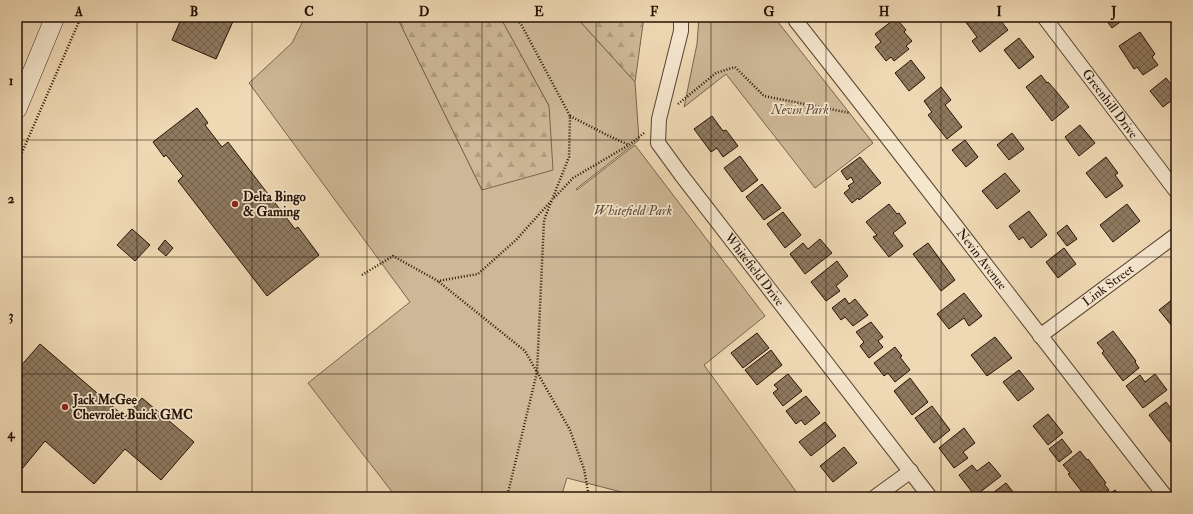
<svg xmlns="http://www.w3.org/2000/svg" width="1193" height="514" font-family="'IM FELL Double Pica',serif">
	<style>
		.green { fill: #cdb796; stroke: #79644e }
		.forest { fill: url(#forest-firs); stroke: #79644e }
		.building { fill: url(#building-cross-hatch); stroke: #251205 }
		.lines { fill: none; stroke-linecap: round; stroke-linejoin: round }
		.street-casing { stroke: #584431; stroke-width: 16 }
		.secondary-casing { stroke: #251205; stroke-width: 20 }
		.path { stroke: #251205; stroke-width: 2.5; stroke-dasharray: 1 2; stroke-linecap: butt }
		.street { stroke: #f5e6ce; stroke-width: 14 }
		.secondary { stroke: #f5e6ce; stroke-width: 19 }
		.grid { fill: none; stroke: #251205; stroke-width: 1; stroke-opacity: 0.55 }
		.poi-dot { fill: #8f2418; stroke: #f5e6ce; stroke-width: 1.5 }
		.labels { text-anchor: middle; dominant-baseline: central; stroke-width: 3.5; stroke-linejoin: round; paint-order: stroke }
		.street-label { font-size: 13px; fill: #251205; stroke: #f5e6ce }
		.park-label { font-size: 13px; font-style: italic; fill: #604c38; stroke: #f5e6ce }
		.poi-label { font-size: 13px; font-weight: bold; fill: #251205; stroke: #f5e6ce; text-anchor: start }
		.neatline { fill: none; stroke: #251205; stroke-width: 1.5 }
		.grid-label { font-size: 13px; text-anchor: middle; font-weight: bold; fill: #251205 }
	</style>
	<defs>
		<pattern id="forest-firs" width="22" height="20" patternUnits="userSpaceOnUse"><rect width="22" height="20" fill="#cdb796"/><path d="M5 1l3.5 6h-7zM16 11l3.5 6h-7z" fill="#b09c80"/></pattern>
		<pattern id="building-cross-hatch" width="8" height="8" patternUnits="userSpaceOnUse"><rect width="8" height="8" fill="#8e7960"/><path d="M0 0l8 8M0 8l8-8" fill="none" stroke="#74624d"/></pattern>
	</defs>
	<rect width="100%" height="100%" fill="#efd9b4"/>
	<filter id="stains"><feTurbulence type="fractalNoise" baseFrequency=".005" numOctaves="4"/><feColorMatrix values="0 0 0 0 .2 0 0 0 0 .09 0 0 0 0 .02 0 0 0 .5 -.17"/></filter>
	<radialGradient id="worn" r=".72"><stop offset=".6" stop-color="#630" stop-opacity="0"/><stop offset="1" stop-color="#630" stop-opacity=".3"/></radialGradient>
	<g class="green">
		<path d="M305 17H397L482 190 549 106 500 17H576L635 82 639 140 576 189 577 190 635 145 765 316 704 365 800 497H641L567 478 561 497H396L308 383 410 302 249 83 292 43Z"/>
		<path d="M699 17H774L873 143 815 188 726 74 684 107 697 44Z"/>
	</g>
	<g class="forest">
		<path d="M397 17H500L549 106 553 170 482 190Z"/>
		<path d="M576 17H644L635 82Z"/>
	</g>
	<g class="building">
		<path d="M182 17H235L216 59 172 40Z"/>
		<path d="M962 17H996L1000 22 1001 21 1008 30 980 52 972 41 977 37Z"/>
		<path d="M1104 17H1127L1112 28Z"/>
		<path d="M896 18 906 30 904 32 912 41 906 46 909 49 894 61 891 57 886 61 875 47 881 42 875 34Z"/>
		<path d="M1140 32 1155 54 1152 57 1158 65 1143 75 1137 67 1134 69 1119 46Z"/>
		<path d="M1019 38 1034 57 1019 69 1004 50Z"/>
		<path d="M911 60 925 78 909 91 895 73Z"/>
		<path d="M1041 75 1047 83 1048 82 1056 91 1069 107 1052 121 1026 87Z"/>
		<path d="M1166 78 1176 90V97L1163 107 1150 91Z"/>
		<path d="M941 87 951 100 945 105 962 127 947 139 928 115 932 112 924 101Z"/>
		<path d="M197 108 208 123 205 125 222 147 228 142 295 229 298 227 319 255 267 296 178 181 183 176 166 155 164 157 153 142Z"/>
		<path d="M712 116 723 131 726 130 738 146 723 157 717 148 711 152 694 129Z"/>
		<path d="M1080 125 1095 143 1079 156 1065 137Z"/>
		<path d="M1012 133 1024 149 1009 160 997 145Z"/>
		<path d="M965 140 978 157 966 167 952 150Z"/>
		<path d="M740 156 758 180 742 192 724 168Z"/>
		<path d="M860 157 881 183 859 200 858 198 852 203 844 193 850 188 848 186 854 182 851 177 847 180 841 171Z"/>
		<path d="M1106 157 1118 173 1115 175 1123 186 1106 198 1086 173Z"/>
		<path d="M1005 173 1020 191 997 209 982 191Z"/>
		<path d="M762 184 781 208 764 220 746 197Z"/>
		<path d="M889 204 897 214 899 213 906 223 893 233 903 246 889 257 873 237 877 235 866 222Z"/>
		<path d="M1127 204 1140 221 1113 242 1100 225Z"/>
		<path d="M1029 211 1047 235 1031 248 1023 237 1019 240 1009 226Z"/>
		<path d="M783 212 801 235 785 248 767 224Z"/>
		<path d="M1067 225 1077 239 1067 246 1057 233Z"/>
		<path d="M132 229 150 245 135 261 117 245Z"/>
		<path d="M820 239 832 253 805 274 790 254 803 243 808 249Z"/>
		<path d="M165 240 173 248 166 256 158 249Z"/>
		<path d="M928 243 955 280 941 291 913 254Z"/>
		<path d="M1064 248 1076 264 1058 278 1046 262Z"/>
		<path d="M837 261 848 276 836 286 840 291 826 301 811 282Z"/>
		<path d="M1176 290V300L1171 294Z"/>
		<path d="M964 293 982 316 969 326 964 318 949 329 937 314Z"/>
		<path d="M845 298 849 304 855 299 868 315 853 326 845 317 841 320 832 308Z"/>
		<path d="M1173 299 1176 303V323L1172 326 1159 310Z"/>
		<path d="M871 322 883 337 878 341 883 347 869 358 860 346 864 342 856 332Z"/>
		<path d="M1113 331 1136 361 1135 362 1139 368 1123 381 1102 353 1104 351 1097 343Z"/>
		<path d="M757 333 769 348 743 368 731 353Z"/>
		<path d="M995 337 1012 358 987 376 971 355Z"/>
		<path d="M40 344 125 417 142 398 194 442 161 480 125 449 94 484 45 441 22 469 17 465V366L19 368Z"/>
		<path d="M895 347 902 356 900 357 910 370 895 382 888 373 884 376 874 363Z"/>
		<path d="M771 350 782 365 757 385 745 370Z"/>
		<path d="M1019 370 1034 389 1018 401 1003 382Z"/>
		<path d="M788 374 802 391 783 406 773 393 778 389 774 385Z"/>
		<path d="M1155 374 1167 390 1143 408 1126 386 1140 375 1145 382Z"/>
		<path d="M910 378 928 402 912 415 894 391Z"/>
		<path d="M806 396 820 413 805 425 801 420 796 424 786 411Z"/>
		<path d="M1166 402 1176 415V437L1170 442 1149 415Z"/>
		<path d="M932 406 950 430 934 443 915 418Z"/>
		<path d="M1048 414 1063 433 1048 445 1033 426Z"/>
		<path d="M825 422 836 436 811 456 799 442Z"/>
		<path d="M964 428 975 443 963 452 968 458 954 468 939 448Z"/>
		<path d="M1062 439 1072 452 1059 462 1049 449Z"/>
		<path d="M844 447 857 463 833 482 820 466Z"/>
		<path d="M1080 451 1087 460 1088 459 1106 483 1104 484 1109 490 1100 497H1086L1068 474 1070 473 1063 465Z"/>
		<path d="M989 462 1001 476 975 496 959 475 972 465 977 471Z"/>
		<path d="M1006 483 1017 497H988L994 492Z"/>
		<path d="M1115 490 1121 497H1106Z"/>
	</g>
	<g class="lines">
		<defs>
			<g id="street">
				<path id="s1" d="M681 17V31L659 119 658 143 682 176 930 497"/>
				<path id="s2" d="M1044 17 1176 191"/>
				<path id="s3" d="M796 21C921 179 1042 339 1166 497"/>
				<path id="s4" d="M1040 336 1176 235"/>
				<path d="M875 497 911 471"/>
			</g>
			<path id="secondary" d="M17 109 55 17"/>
		</defs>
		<use href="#street" class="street-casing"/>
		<use href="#secondary" class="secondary-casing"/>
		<g class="path">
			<path d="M678 104 716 73 735 67 764 96 850 113"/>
			<path d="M570 116 607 135 629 145 644 133"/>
			<path d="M17 164 81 17"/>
			<path d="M554 198 573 178 629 145"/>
			<path d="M362 275 393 256 438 281 478 274 516 240 551 201"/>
			<path d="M439 282 525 351 570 430 584 469 589 497"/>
			<path d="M507 497 537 372 544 220 569 157 570 116 522 26 516 17"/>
		</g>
		<use href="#street" class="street"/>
		<use href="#secondary" class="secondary"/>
	</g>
	<path class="grid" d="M137 17V497M252 17V497M367 17V497M482 17V497M596 17V497M711 17V497M826 17V497M941 17V497M1056 17V497M17 140H1176M17 257H1176M17 374H1176"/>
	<g class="poi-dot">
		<circle cx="235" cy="204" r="4"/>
		<circle cx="65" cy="407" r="4"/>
	</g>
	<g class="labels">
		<g class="street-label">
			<text stroke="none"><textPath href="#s2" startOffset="109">Greenhill Drive</textPath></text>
			<text stroke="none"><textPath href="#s3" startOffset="302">Nevin Avenue</textPath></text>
			<text stroke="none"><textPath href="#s1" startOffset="288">Whitefield Drive</textPath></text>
			<text stroke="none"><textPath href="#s4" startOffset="85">Link Street</textPath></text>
		</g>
		<g class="park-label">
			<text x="800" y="110">Nevin Park</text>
			<text x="633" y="211">Whitefield Park</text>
		</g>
		<g class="poi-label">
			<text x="243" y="197">Delta Bingo<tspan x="243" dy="15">&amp; Gaming</tspan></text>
			<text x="73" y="400">Jack McGee<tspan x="73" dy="15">Chevrolet Buick GMC</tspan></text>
		</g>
	</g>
	<rect width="1193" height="514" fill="none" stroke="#efd9b4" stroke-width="44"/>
	<rect x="22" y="22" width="1149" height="470" class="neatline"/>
	<g class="grid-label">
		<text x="79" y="16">A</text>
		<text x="194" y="16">B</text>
		<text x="309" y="16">C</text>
		<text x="424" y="16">D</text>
		<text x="539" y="16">E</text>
		<text x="654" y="16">F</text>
		<text x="769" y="16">G</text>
		<text x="884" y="16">H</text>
		<text x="999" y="16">I</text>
		<text x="1114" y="16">J</text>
		<text x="11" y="85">1</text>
		<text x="11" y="203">2</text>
		<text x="11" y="320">3</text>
		<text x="11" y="438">4</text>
	</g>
	<rect width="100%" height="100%" filter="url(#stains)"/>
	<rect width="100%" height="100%" fill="url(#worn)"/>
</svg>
